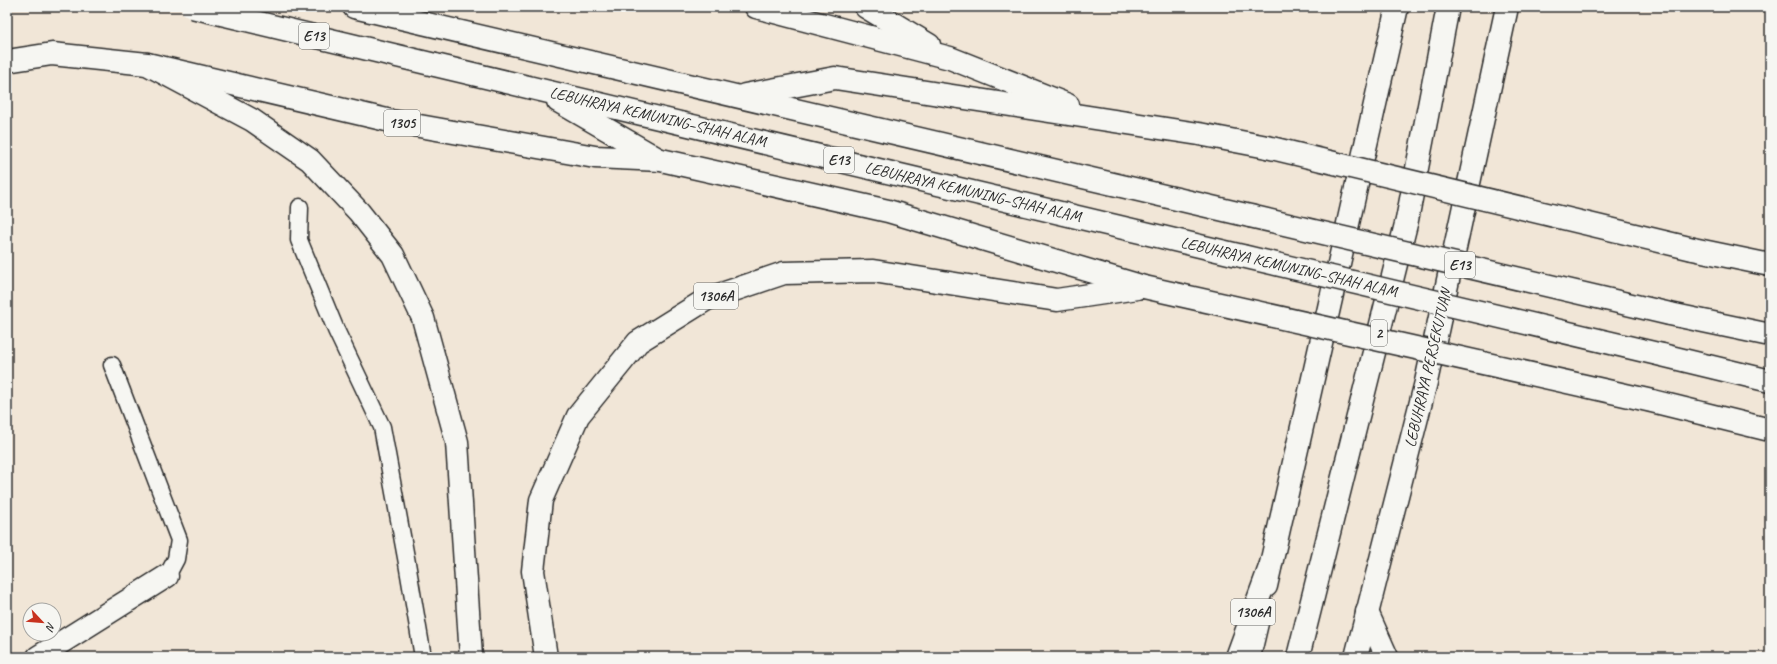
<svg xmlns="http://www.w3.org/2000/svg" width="1777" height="664" font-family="Caveat,sans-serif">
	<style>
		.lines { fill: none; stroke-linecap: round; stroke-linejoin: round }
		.service-casing { stroke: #2b2b2b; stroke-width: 19 }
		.minor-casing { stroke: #2b2b2b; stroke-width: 25 }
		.trunk-casing { stroke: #2b2b2b; stroke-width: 25 }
		.motorway-casing { stroke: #2b2b2b; stroke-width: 25 }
		.service { stroke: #f6f6f2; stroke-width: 16 }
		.minor { stroke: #f6f6f2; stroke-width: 22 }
		.trunk { stroke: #f6f6f2; stroke-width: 22 }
		.motorway { stroke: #f6f6f2; stroke-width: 22 }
		.motorway-bridge-casing { stroke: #2b2b2b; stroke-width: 25; stroke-linecap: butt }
		.motorway-bridge { stroke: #f6f6f2; stroke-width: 22 }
		.labels { text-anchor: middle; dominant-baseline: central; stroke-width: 4; stroke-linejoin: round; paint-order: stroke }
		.shield { fill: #f6f6f2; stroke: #686867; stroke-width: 1 }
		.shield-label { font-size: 15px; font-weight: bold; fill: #2b2b2b }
		.street-label { font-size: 16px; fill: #2b2b2b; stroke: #f6f6f2 }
	</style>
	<rect width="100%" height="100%" fill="#f1e6d7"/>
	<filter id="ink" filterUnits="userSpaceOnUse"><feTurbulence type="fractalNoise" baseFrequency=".025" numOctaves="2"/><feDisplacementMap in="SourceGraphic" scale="8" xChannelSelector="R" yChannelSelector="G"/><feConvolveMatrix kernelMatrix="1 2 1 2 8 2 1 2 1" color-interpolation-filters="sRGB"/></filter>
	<g filter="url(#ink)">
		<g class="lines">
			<defs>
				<g id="service">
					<path d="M300 207 299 240 336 330 382 427 407 563 423 657"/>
					<path d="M112 365 179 540 176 559 167 576"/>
				</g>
				<path id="minor" d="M38 657 167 576"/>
				<g id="trunk">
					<path d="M7 61 52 54 147 64 252 120 310 160 359 212 393 255 423 318 457 442 471 657"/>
					<path d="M1266 586 1397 7"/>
					<path d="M1249 657 1257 623"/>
					<path d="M1298 657 1407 220 1448 7"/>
					<path d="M1356 657 1426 382 1507 7"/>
				</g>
				<g id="motorway">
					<path d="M354 7 1250 216"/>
					<path d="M756 7 950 58 1068 105"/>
					<path d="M866 7 929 45"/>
					<path d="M147 64 391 121 595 157 661 160 888 211 1144 287"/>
					<path d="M435 65 1242 256"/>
					<path d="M745 95 835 78 1199 134 1267 147"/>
					<path d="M558 101 658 159"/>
					<path d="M1693 249 1770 265"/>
					<path d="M1670 314 1770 335"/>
					<path d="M1662 355 1770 381"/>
					<path d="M1652 401 1770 430"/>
					<path d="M1367 612 1387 657"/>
					<path d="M546 657 533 571 541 500 578 416 638 342 707 299 784 273 873 271 1057 300 1137 288"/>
					<path d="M1237 657 1270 567"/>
				</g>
			</defs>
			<use href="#service" class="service-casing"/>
			<use href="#minor" class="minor-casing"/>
			<use href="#trunk" class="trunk-casing"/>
			<use href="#motorway" class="motorway-casing"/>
			<use href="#service" class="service"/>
			<use href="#minor" class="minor"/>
			<use href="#trunk" class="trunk"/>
			<use href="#motorway" class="motorway"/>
			<defs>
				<g id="motorway-bridge">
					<path d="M192 7 435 65"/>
					<path d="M1267 147 1693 249"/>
					<path d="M1250 216 1670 314"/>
					<path d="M1242 256 1662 355"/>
					<path d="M1144 287 1652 401"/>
				</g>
			</defs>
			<use href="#motorway-bridge" class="motorway-bridge-casing"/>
			<use href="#motorway-bridge" class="motorway-bridge"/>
		</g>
	</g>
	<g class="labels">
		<g class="shield">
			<rect x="299" y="23" width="30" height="26" rx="3"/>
			<rect x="384" y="110" width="36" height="26" rx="3"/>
			<rect x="824" y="147" width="30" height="26" rx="3"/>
			<rect x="1445" y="252" width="30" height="26" rx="3"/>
			<rect x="694" y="283" width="44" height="26" rx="3"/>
			<rect x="1371" y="320" width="16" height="26" rx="3"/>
			<rect x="1231" y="599" width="44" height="26" rx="3"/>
		</g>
		<g class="shield-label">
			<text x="314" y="36">E13</text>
			<text x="402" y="123">1305</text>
			<text x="839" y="160">E13</text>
			<text x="1460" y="265">E13</text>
			<text x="716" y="296">1306A</text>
			<text x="1379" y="333">2</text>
			<text x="1253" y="612">1306A</text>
		</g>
		<g class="street-label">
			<text transform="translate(658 117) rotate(13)">LEBUHRAYA KEMUNING–SHAH ALAM</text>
			<text transform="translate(973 192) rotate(13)">LEBUHRAYA KEMUNING–SHAH ALAM</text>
			<text transform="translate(1289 267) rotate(13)">LEBUHRAYA KEMUNING–SHAH ALAM</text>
			<text transform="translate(1428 368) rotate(-77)">LEBUHRAYA PERSEKUTUAN</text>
		</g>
	</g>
	<rect width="1777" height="664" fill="none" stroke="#f6f6f2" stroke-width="24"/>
	<rect x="12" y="12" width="1753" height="640" fill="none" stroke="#2b2b2b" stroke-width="1.5" filter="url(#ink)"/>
	<g transform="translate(42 622) rotate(116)"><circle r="19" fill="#f6f6f2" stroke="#a5a5a2"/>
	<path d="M0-3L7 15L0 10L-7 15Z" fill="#c8321e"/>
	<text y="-6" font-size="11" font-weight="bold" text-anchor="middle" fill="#2b2b2b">N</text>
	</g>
</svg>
